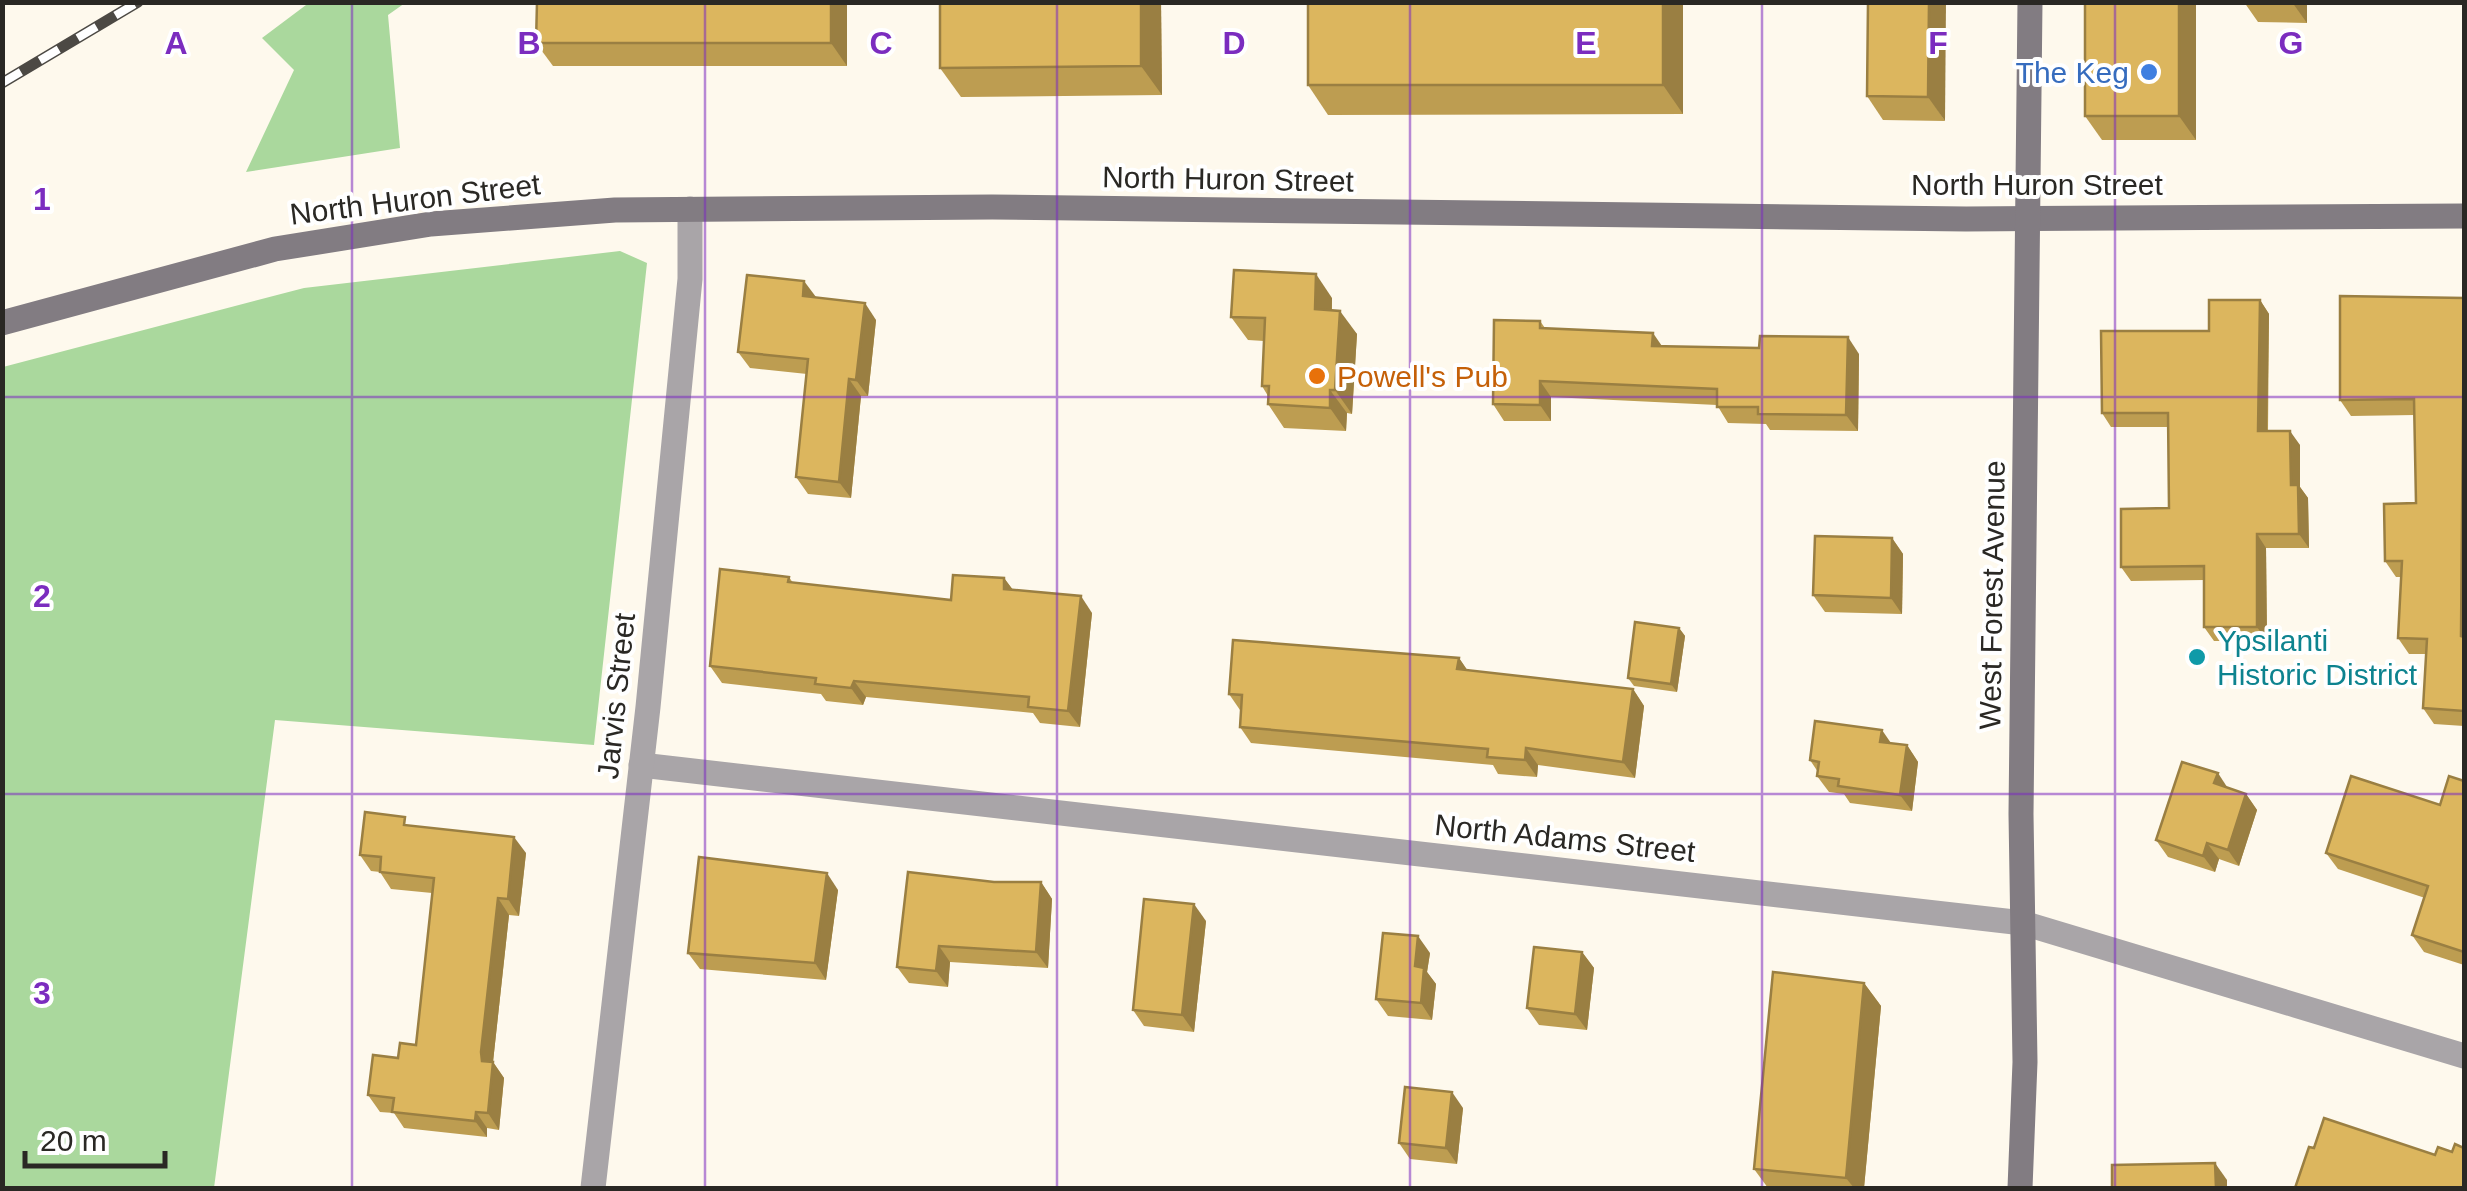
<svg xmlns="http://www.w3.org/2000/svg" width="2467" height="1191" font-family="Arial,sans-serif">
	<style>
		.green { fill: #aad89d }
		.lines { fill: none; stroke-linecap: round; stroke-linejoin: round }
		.minor { stroke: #a9a5a8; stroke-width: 25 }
		.tertiary { stroke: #a9a5a8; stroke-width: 25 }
		.secondary { stroke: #827c82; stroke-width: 25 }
		.rail-casing { stroke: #4c4944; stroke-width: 11 }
		.rail { stroke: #fff; stroke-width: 8; stroke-dasharray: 22; stroke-linecap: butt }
		.wall { fill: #bd9d51 }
		.shaded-wall { fill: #9a7f42 }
		.building { fill: #dcb65e; stroke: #9a7f42; stroke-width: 2.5 }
		.grid { fill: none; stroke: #7b2cbf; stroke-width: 2.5; stroke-opacity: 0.55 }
		.shop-dot { fill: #3f7fe0; stroke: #fff; stroke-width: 4 }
		.food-dot { fill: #e8710a; stroke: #fff; stroke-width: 4 }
		.culture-dot { fill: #0f9aa8; stroke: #fff; stroke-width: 4 }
		.labels { text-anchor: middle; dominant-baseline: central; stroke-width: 8; stroke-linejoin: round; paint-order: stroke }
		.shop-label { font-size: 30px; fill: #366cbe; stroke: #fff; text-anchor: end }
		.street-label { font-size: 30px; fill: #2a2824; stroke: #fff }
		.food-label { font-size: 30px; fill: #c56008; stroke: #fff; text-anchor: start }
		.culture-label { font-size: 30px; fill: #0d838f; stroke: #fff; text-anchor: start }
		.grid-label { font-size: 32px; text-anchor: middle; font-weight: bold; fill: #7b2cbf; stroke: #fff; stroke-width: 8; stroke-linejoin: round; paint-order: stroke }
	</style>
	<rect width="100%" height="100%" fill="#fef9ed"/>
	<g class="green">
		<path d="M310 2 405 3 388 15 400 148 246 172 294 70 262 38Z"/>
		<path d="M620 251 647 263 594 745 275 720 214 1188H3V367L304 288Z"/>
	</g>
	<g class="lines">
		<g class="minor">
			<path d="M641 765 2023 923"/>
			<path d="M593 1188 648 707 690 279V209"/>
		</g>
		<path class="tertiary" d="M2023 923 2464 1056"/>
		<g class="secondary">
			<path d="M2 323 275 249 431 224 615 210 992 207 1966 219 2464 216"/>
			<path d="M2020 1188 2025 1062 2021 814 2030 2"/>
		</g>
		<defs>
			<path id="rail" d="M2 83 138 2"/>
		</defs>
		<use href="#rail" class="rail-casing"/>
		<use href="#rail" class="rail"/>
	</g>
	<g class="wall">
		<path d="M537 2H847V66H553L536 43Z"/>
		<path d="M940 2H1161L1162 95 961 97 940 68Z"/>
		<path d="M1308 2H1683V114L1328 115 1308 85Z"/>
		<path d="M1868 2 1945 121 1883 120 1867 96Z"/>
		<path d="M2244 2H2375V5L2307 3V23L2258 22Z"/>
		<path d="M2196 4V140H2102L2085 116Z"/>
		<path d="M816 298 876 320 868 396H861L851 498 808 494 796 477 807 374 750 368 738 352Z"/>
		<path d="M1332 298V310L1357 334 1352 414 1347 413 1346 431 1284 428 1268 404V396L1262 386 1264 341 1248 340 1231 317Z"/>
		<path d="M2464 298V726L2434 724 2423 708 2426 654H2409L2398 638 2401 577H2396L2385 561 2416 503 2415 415 2351 416 2340 400Z"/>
		<path d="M2260 300 2269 314 2268 431 2300 445V487L2308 498 2309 548H2266L2267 641H2214L2204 627V580L2131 581 2121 567 2169 508 2168 427H2111L2102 413 2209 331Z"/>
		<path d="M1540 321 1545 328 1662 346 1859 354 1858 431 1770 430 1766 424 1728 423 1717 405 1551 397V421H1504L1493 404Z"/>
		<path d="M1892 538 1903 554 1902 614 1825 612 1813 595Z"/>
		<path d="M789 577 793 583 951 600 1004 578 1013 590 1092 613 1080 727 1040 723 1033 713 866 697 863 705 826 701 821 694 722 683 710 666Z"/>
		<path d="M1679 628 1685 636 1677 692 1634 686 1628 678Z"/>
		<path d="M1459 658 1467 670 1633 689 1644 706 1635 778 1538 765 1537 777 1498 774 1493 765 1251 743 1240 727V710L1229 694Z"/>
		<path d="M1891 743 1907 745 1918 762 1912 811 1850 803 1844 794 1829 792 1817 776 1818 772 1810 760Z"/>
		<path d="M2464 781V965L2424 952 2412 935 2425 898 2338 869 2326 853 2440 805Z"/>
		<path d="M2228 788 2246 794 2257 810 2239 866 2219 859 2215 872 2168 857 2156 840Z"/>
		<path d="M412 826 526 853 519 916 509 915 493 1062 504 1078 499 1130 487 1128V1137L404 1128 394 1113 380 1112 368 1095 398 1058 416 1045 432 893 391 889 380 872 371 871 360 855Z"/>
		<path d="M994 882H1041L1052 899 1048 968 950 962 948 987 909 983 897 967Z"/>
		<path d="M838 890 826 980 700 969 688 953Z"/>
		<path d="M1206 921 1194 1032 1144 1026 1133 1010Z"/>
		<path d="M1582 952 1594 968 1587 1030 1539 1025 1527 1008Z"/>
		<path d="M1430 953 1427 972 1436 984 1432 1020 1388 1016 1376 999Z"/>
		<path d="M1864 983 1881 1006 1864 1188H1768L1754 1169Z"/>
		<path d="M1463 1108 1457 1164 1410 1159 1399 1143Z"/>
	</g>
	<g class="shaded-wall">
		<path d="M831 2H847V66L831 43Z"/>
		<path d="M1141 2H1161L1162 95 1141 66Z"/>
		<path d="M1663 2H1683V114L1663 85Z"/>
		<path d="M1929 2H1946L1945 121 1928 97Z"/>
		<path d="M2179 2H2194L2196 4V140L2179 116Z"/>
		<path d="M2292 2 2307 3V23Z"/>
		<path d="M1316 274 1332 298 1331 333 1315 309Z"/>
		<path d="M804 281 816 297 803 296Z"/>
		<path d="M2260 300 2269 314 2267 445 2258 431Z"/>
		<path d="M865 303 876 320 868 396 856 380Z"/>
		<path d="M1340 311 1357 334 1352 414 1335 390Z"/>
		<path d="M1653 333 1664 349 1652 346Z"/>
		<path d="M1848 337 1859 354 1858 431 1846 415Z"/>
		<path d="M849 379 861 396 851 498 839 482Z"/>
		<path d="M1540 381 1551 397V421L1540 405Z"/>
		<path d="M1330 390 1347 413 1346 431 1330 408Z"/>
		<path d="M2464 419V641L2461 636Z"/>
		<path d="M2290 431 2300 445V487L2308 498 2309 548 2299 534 2291 485Z"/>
		<path d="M2257 534 2266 548 2267 641 2257 627Z"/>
		<path d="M1892 538 1903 554 1902 614 1891 598Z"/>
		<path d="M1004 578 1016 594 1004 589Z"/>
		<path d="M1081 596 1092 613 1080 727 1068 711Z"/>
		<path d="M1679 628 1685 636 1677 692 1671 684Z"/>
		<path d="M1459 658 1470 674 1457 669Z"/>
		<path d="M854 681 866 697 863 705 851 688Z"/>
		<path d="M1633 689 1644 706 1635 778 1623 762Z"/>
		<path d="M1882 730 1893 746 1880 742Z"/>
		<path d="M1907 745 1918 762 1912 811 1900 795Z"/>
		<path d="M1526 748 1538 765 1537 777 1525 760Z"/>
		<path d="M2218 773 2229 790 2214 783Z"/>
		<path d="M2246 794 2257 810 2239 866 2228 850Z"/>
		<path d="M514 837 526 853 519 916 508 899Z"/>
		<path d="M2207 843 2219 859 2215 872 2203 856Z"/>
		<path d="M827 873 838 890 826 980 815 963Z"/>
		<path d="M1041 882 1052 899 1048 968 1036 952Z"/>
		<path d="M498 898 509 915 493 1062 504 1078 499 1130 488 1113 481 1052Z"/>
		<path d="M1194 904 1206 921 1194 1032 1182 1015Z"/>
		<path d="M1418 936 1430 953 1427 972 1436 984 1432 1020 1421 1003 1415 966Z"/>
		<path d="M939 946 950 962 948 987 936 971Z"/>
		<path d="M1582 952 1594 968 1587 1030 1575 1014Z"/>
		<path d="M1864 983 1881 1006 1864 1188H1854L1846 1178Z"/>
		<path d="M1452 1092 1463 1108 1457 1164 1446 1148Z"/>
		<path d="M476 1112 487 1128V1137L475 1121Z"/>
		<path d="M2215 1163 2227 1180V1188H2216Z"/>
	</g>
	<g class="building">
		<path d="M537 2H831V43H536Z"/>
		<path d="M940 2H1141V66L940 68Z"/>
		<rect x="1308" y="2" width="355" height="83"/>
		<path d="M1868 2H1929L1928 97 1867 96Z"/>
		<rect x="2085" y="2" width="94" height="114"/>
		<path d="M1234 270 1316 274 1315 309 1340 311 1335 390H1330V408L1268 404 1269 386H1262L1265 318 1231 317Z"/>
		<path d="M747 275 804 281 803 296 865 303 856 380 849 379 839 482 796 477 808 359 738 352Z"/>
		<path d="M2340 296 2464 298 2461 636 2464 637V711L2423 708 2427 639 2398 638 2402 561H2385L2384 504 2416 503 2414 399 2340 400Z"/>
		<path d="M2209 300H2260L2258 431H2290L2291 485H2298L2299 534H2257V627H2204V566L2121 567V509L2169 508 2168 413H2102L2101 331H2209Z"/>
		<path d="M1494 320 1540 321V328L1653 333 1652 346 1759 348 1760 336 1848 337 1846 415 1758 414V407H1717V389L1540 381V405L1493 404Z"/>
		<path d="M1815 536 1892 538 1891 598 1813 595Z"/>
		<path d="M720 569 789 577 788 582 951 600 953 575 1004 578V589L1081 596 1068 711 1028 707 1029 697 854 681 851 688 815 684 816 678 710 666Z"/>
		<path d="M1635 622 1679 628 1671 684 1628 678Z"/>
		<path d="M1233 640 1459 658 1457 669 1633 689 1623 762 1526 748 1525 760 1487 757 1488 749 1240 727 1242 695 1229 694Z"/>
		<path d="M1815 721 1882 730 1880 742 1907 745 1900 795 1838 786 1839 779 1817 776 1819 762 1810 760Z"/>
		<path d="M2182 762 2218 773 2214 783 2246 794 2228 850 2207 843 2203 856 2156 840Z"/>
		<path d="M2351 776 2440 805 2449 776 2464 781V952L2412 935 2428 886 2326 853Z"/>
		<path d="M365 812 405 817 404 825 514 837 508 899 498 898 481 1052 482 1061 493 1062 488 1113 476 1112 475 1121 392 1112 394 1098 368 1095 373 1055 398 1058 400 1043 416 1045 434 878 380 872 381 857 360 855Z"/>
		<path d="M699 857 827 873 815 963 688 953Z"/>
		<path d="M908 872 994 882H1041L1036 952 939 946 936 971 897 967Z"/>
		<path d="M1144 899 1194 904 1182 1015 1133 1010Z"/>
		<path d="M1383 933 1418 936 1415 966 1424 968 1421 1003 1376 999Z"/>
		<path d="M1534 947 1582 952 1575 1014 1527 1008Z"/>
		<path d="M1773 972 1864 983 1846 1178 1754 1169Z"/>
		<path d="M1405 1087 1452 1092 1446 1148 1399 1143Z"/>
		<path d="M2324 1118 2435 1155 2438 1147 2452 1152 2455 1144 2464 1148V1188H2295L2309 1147 2314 1148Z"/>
		<path d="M2215 1163 2216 1188H2112V1165Z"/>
	</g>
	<path class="grid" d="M352 2V1188M705 2V1188M1057 2V1188M1410 2V1188M1762 2V1188M2115 2V1188M2 397H2464M2 794H2464"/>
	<circle class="shop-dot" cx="2149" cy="72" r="10"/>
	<circle class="food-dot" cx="1317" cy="376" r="10"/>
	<circle class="culture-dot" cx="2197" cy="657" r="10"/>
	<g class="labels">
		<g class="shop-label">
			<text x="2129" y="72">The Keg</text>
		</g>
		<g class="street-label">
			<text transform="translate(1228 179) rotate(1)">North Huron Street</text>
			<text x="2037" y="184">North Huron Street</text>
			<text transform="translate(415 199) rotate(-7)">North Huron Street</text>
			<text transform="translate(1992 595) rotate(-89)">West Forest Avenue</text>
			<text transform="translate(616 696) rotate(-84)">Jarvis Street</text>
			<text transform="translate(1565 838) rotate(6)">North Adams Street</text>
		</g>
		<g class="food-label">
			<text x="1337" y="376">Powell's Pub</text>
		</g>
		<g class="culture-label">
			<text x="2217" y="640">Ypsilanti<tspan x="2217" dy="34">Historic District</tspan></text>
		</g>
	</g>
	<g class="grid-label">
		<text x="176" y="54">A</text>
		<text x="529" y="54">B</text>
		<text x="881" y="54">C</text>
		<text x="1234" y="54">D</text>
		<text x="1586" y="54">E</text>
		<text x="1938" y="54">F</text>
		<text x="2291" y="54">G</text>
		<text x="42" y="210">1</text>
		<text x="42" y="607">2</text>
		<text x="42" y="1004">3</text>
	</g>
	<rect width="2467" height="1191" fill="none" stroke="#2a2824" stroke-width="10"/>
	<path d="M25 1151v15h140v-15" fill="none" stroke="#2a2824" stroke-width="5"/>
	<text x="40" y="1151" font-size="30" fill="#2a2824" stroke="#ffffff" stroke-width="8" paint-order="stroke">20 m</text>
</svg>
